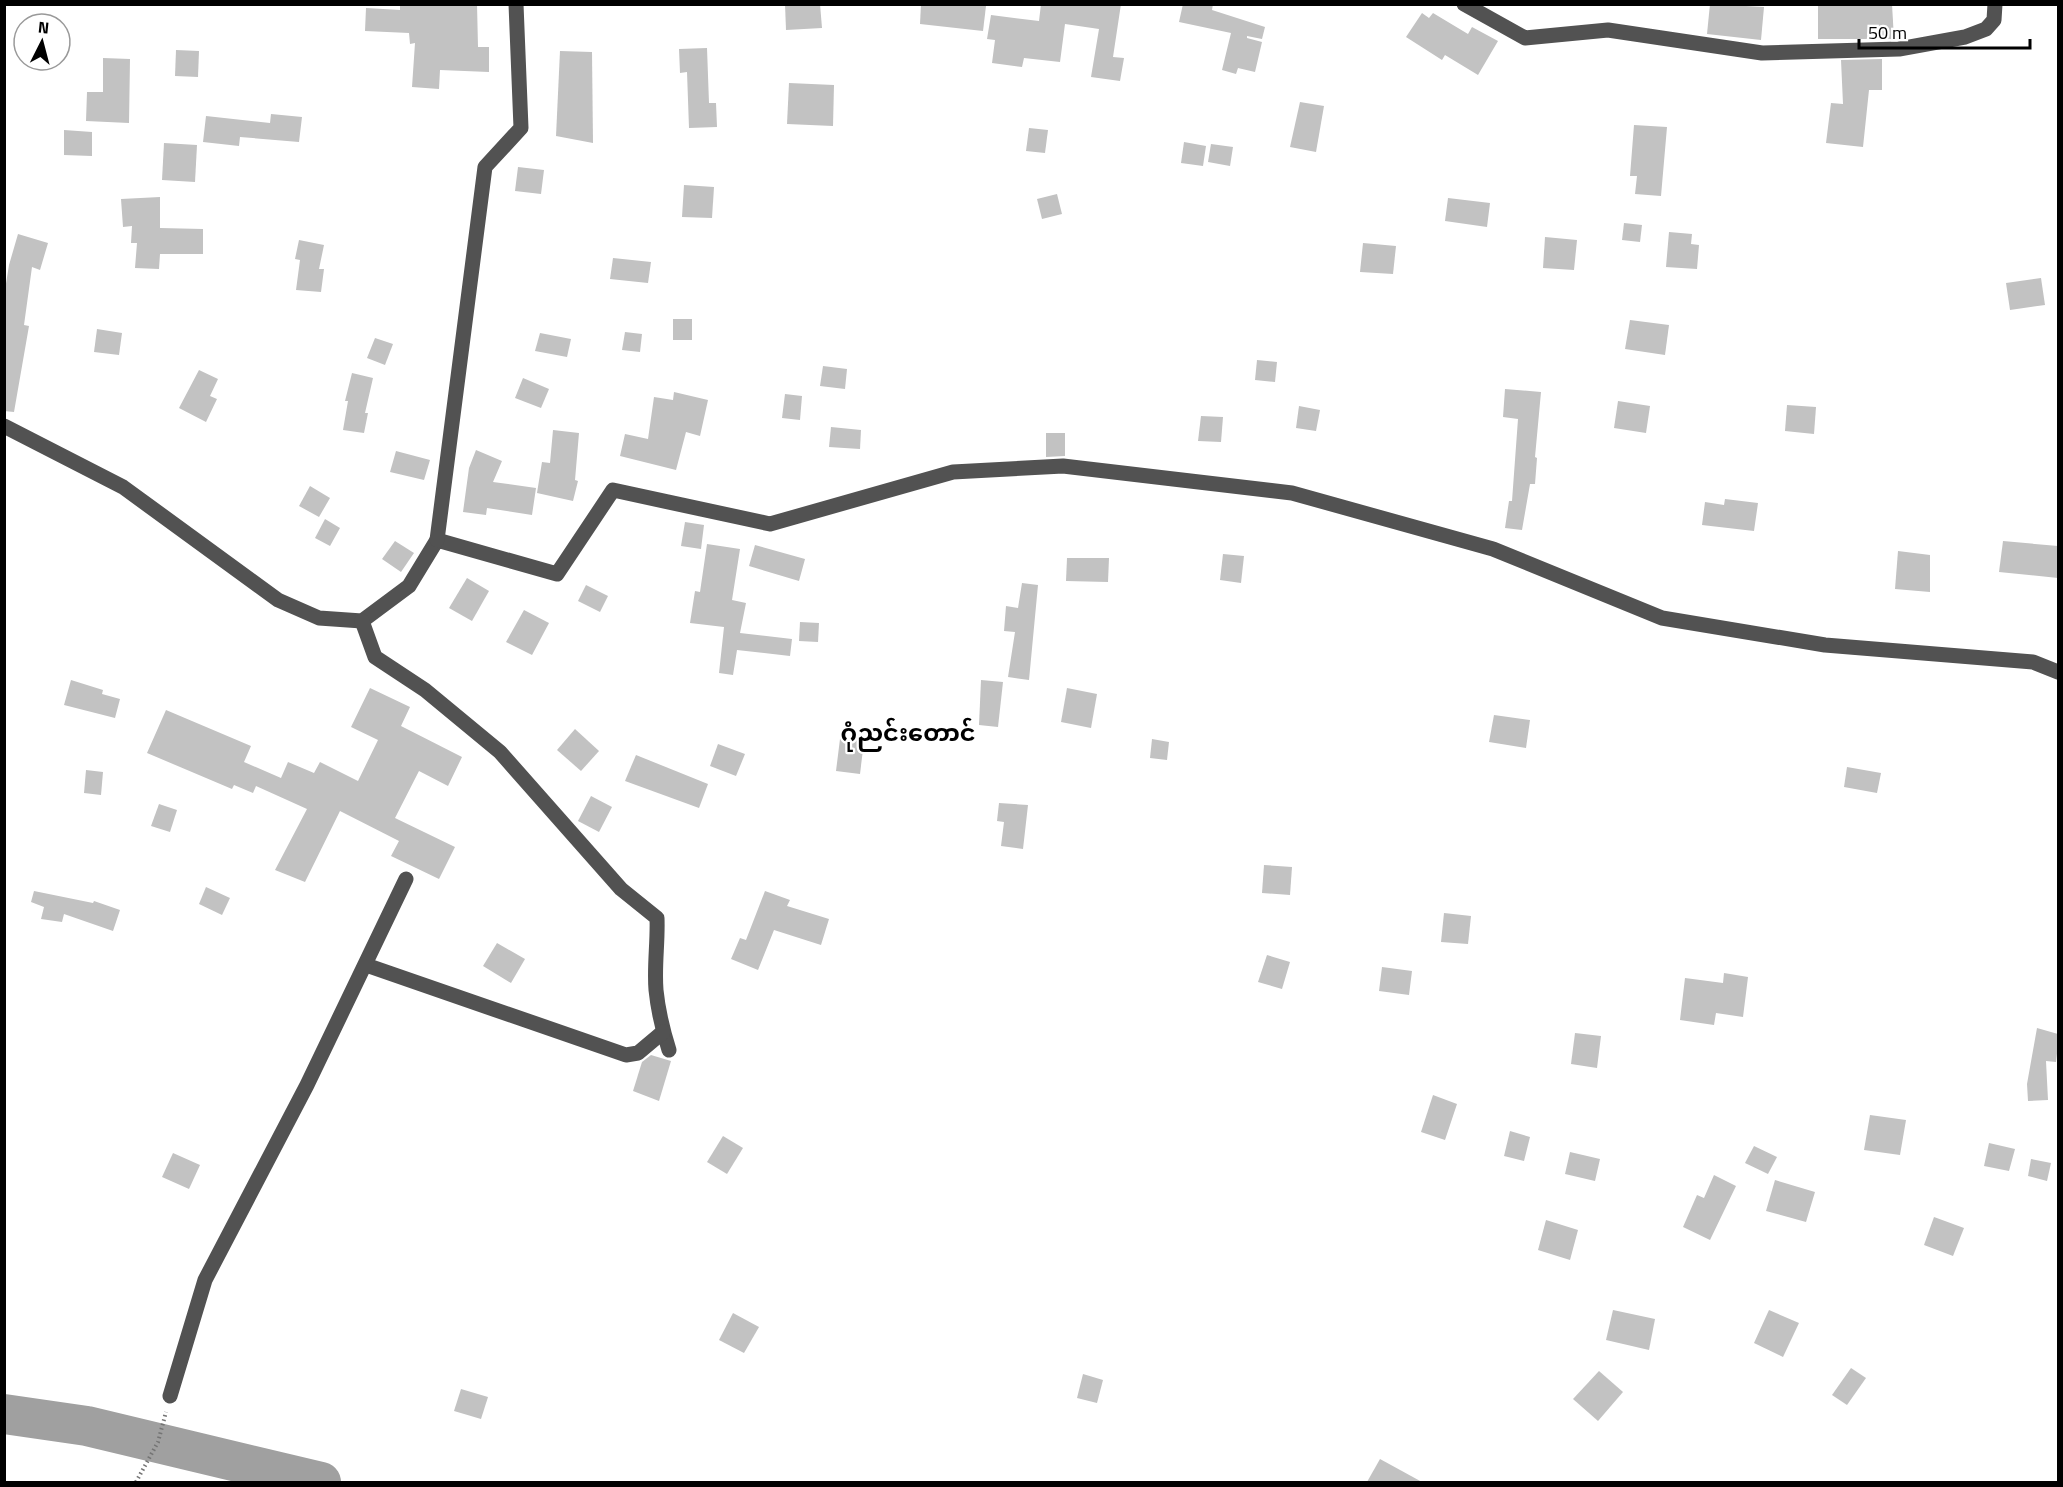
<svg xmlns="http://www.w3.org/2000/svg" width="2063" height="1487" font-family="'Titillium Web','Noto Sans Myanmar',sans-serif">
	<style>
		.lines { fill: none; stroke-linecap: round; stroke-linejoin: round }
		.river { stroke: #a0a0a0; stroke-width: 40 }
		.building { fill: #c2c2c2 }
		.path { stroke: #747474; stroke-width: 4; stroke-dasharray: 1.5 3; stroke-linecap: butt }
		.minor { stroke: #525252; stroke-width: 15 }
		.labels { text-anchor: middle; dominant-baseline: central; stroke-width: 4.5; stroke-linejoin: round; paint-order: stroke }
		.quarter-label { font-size: 24px; font-weight: bold; fill: #000; stroke: #fff }
	</style>
	<rect width="100%" height="100%" fill="#fff"/>
	<g class="lines">
		<path class="river" d="M4 1414 87 1426 321 1482"/>
	</g>
	<g class="building">
		<path d="M400 4H477L478 47H489V72L440 70 439 89 412 87 415 43 410 44 409 33 365 31 366 8 400 10Z"/>
		<path d="M785 4H820L822 28 786 30Z"/>
		<path d="M921 4 986 6 983 31 920 24Z"/>
		<path d="M1041 4H1121L1113 57 1124 58 1120 81 1091 77 1099 29 1065 24 1060 62 1024 58 1022 67 992 63 995 40 987 39 991 15 1039 21Z"/>
		<path d="M1183 4H1213L1212 10 1265 27 1262 39 1247 36V38L1262 42 1255 72 1238 68 1236 74 1222 70 1231 33 1179 22Z"/>
		<path d="M1710 4 1764 7 1761 40 1707 34Z"/>
		<path d="M1818 4H1892L1894 39H1818Z"/>
		<path d="M1422 13 1429 18 1433 13 1468 34 1472 27 1498 41 1478 75 1445 55 1442 60 1406 37Z"/>
		<path d="M707 48 709 103H716L717 127 689 128 687 72 680 73 679 49Z"/>
		<path d="M176 50 199 51 198 77 175 76Z"/>
		<path d="M560 51 592 52 593 143 556 136Z"/>
		<path d="M103 58 130 59 129 123 86 121 87 92H103Z"/>
		<path d="M1882 59V90H1869L1863 147 1826 143 1831 103 1843 104 1841 60Z"/>
		<path d="M789 83 834 85 833 126 787 124Z"/>
		<path d="M1300 102 1324 106 1316 152 1290 147Z"/>
		<path d="M271 114 302 117 299 142 240 137 239 146 203 142 206 116 270 123Z"/>
		<path d="M1634 125 1667 127 1661 196 1635 194 1637 176H1630Z"/>
		<path d="M1029 128 1048 130 1045 153 1026 151Z"/>
		<path d="M64 130 92 132V156L64 155Z"/>
		<path d="M1184 142 1206 146 1203 166 1181 163Z"/>
		<path d="M164 143 197 145 195 182 162 180Z"/>
		<path d="M1211 144 1233 147 1230 166 1208 162Z"/>
		<path d="M518 167 544 170 541 194 515 191Z"/>
		<path d="M684 185 714 187 712 218 682 217Z"/>
		<path d="M1057 194 1062 214 1042 219 1037 199Z"/>
		<path d="M160 197V228L203 229V254H160L159 269 135 268 137 243H131L132 226 123 227 121 199Z"/>
		<path d="M1448 198 1490 203 1487 227 1445 221Z"/>
		<path d="M1624 223 1642 225 1640 242 1622 240Z"/>
		<path d="M1669 232 1692 234 1691 244 1699 245 1697 269 1666 267Z"/>
		<path d="M18 234 48 243 40 270 32 267 24 325 29 326 14 412 4 411V296L9 265Z"/>
		<path d="M1545 237 1577 240 1574 270 1543 268Z"/>
		<path d="M299 240 324 245 319 269H324L321 292 296 290 300 260 295 259Z"/>
		<path d="M1363 243 1396 246 1393 274 1360 272Z"/>
		<path d="M613 258 651 262 648 283 610 279Z"/>
		<path d="M2041 278 2045 305 2010 310 2006 283Z"/>
		<rect x="673" y="319" width="19" height="21"/>
		<path d="M1630 320 1669 325 1665 355 1625 349Z"/>
		<path d="M97 329 122 333 119 355 94 352Z"/>
		<path d="M625 332 642 334 640 352 622 350Z"/>
		<path d="M540 333 571 339 567 357 535 351Z"/>
		<path d="M375 338 393 344 385 365 367 358Z"/>
		<path d="M1257 360 1277 362 1275 382 1255 380Z"/>
		<path d="M823 366 847 369 845 389 820 386Z"/>
		<path d="M199 370 218 379 210 396 217 399 206 422 179 408Z"/>
		<path d="M352 373 373 378 365 413H368L364 433 343 430 348 401H345Z"/>
		<path d="M523 378 549 389 541 408 515 398Z"/>
		<path d="M1505 389 1541 392 1535 457 1537 458 1535 484H1530L1522 530 1505 528 1509 501H1512L1518 419 1503 417Z"/>
		<path d="M674 392 708 400 700 436 686 432 676 470 620 456 625 434 648 439 654 397 673 400Z"/>
		<path d="M785 394 802 396 800 420 782 418Z"/>
		<path d="M1618 401 1650 406 1646 433 1614 428Z"/>
		<path d="M1787 405 1816 407 1814 434 1785 431Z"/>
		<path d="M1299 406 1320 410 1316 431 1296 428Z"/>
		<path d="M1201 416 1223 417 1221 442 1198 441Z"/>
		<path d="M831 427 861 430 860 449 829 447Z"/>
		<path d="M553 430 579 433 575 480 578 481 573 501 537 493 542 462 550 463Z"/>
		<path d="M1046 433H1065V456L1046 457Z"/>
		<path d="M476 450 502 461 493 482 536 488 532 515 487 508 486 515 463 512 469 468Z"/>
		<path d="M396 451 430 460 424 480 390 472Z"/>
		<path d="M310 486 330 498 319 517 299 506Z"/>
		<path d="M1725 499 1758 503 1754 531 1702 525 1705 502 1724 505Z"/>
		<path d="M325 519 340 528 330 546 315 538Z"/>
		<path d="M685 522 704 525 701 549 681 546Z"/>
		<path d="M395 541 414 553 401 572 382 559Z"/>
		<path d="M2003 541 2058 546V578L1999 572Z"/>
		<path d="M707 544 740 549 732 600 746 603 740 633 792 639 790 656 737 650 733 675 719 673 724 627 690 623 695 591 700 592Z"/>
		<path d="M755 545 805 559 799 581 749 566Z"/>
		<path d="M1898 551 1930 555V592L1895 589Z"/>
		<path d="M1223 554 1244 556 1241 583 1220 580Z"/>
		<path d="M1067 558H1109L1108 582 1066 581Z"/>
		<path d="M467 578 489 591 472 621 449 608Z"/>
		<path d="M1022 583 1038 585 1029 680 1008 677 1015 632 1004 631 1006 606 1018 608Z"/>
		<path d="M586 585 608 596 600 612 578 601Z"/>
		<path d="M524 610 549 623 532 655 506 642Z"/>
		<path d="M800 622 819 623 818 642 799 641Z"/>
		<path d="M71 680 103 690 102 694 120 699 115 718 64 705Z"/>
		<path d="M981 680 1003 682 998 727 979 725Z"/>
		<path d="M370 688 410 707 401 726 462 757 448 786 419 771 395 818 455 847 439 879 391 856 399 841 340 811 305 882 275 870 307 809 256 786 253 793 234 785 232 789 147 753 166 710 251 746 244 762 281 778 288 762 314 773 320 762 358 781 378 740 351 727Z"/>
		<path d="M1067 688 1097 694 1091 728 1061 722Z"/>
		<path d="M1494 715 1530 720 1526 748 1489 742Z"/>
		<path d="M575 729 599 751 581 771 557 750Z"/>
		<path d="M840 739 864 741 860 774 836 771Z"/>
		<path d="M1152 739 1169 742 1167 760 1150 758Z"/>
		<path d="M718 744 745 754 736 776 710 766Z"/>
		<path d="M636 755 708 784 699 808 625 781Z"/>
		<path d="M1847 767 1881 773 1877 793 1844 787Z"/>
		<path d="M86 770 103 772 101 795 84 793Z"/>
		<path d="M591 796 612 807 599 832 578 821Z"/>
		<path d="M999 803 1028 805 1023 849 1001 846 1004 822 997 821Z"/>
		<path d="M159 804 177 810 170 832 151 826Z"/>
		<path d="M1264 865 1292 867 1290 895 1262 893Z"/>
		<path d="M206 887 230 898 222 915 199 904Z"/>
		<path d="M34 891 93 903 94 901 120 910 113 931 64 914 62 922 41 919 44 907 31 902Z"/>
		<path d="M765 891 790 900 787 906 829 919 821 945 774 930 758 970 731 959 740 938 746 940Z"/>
		<path d="M1444 913 1471 916 1468 944 1441 942Z"/>
		<path d="M497 943 525 959 511 983 483 966Z"/>
		<path d="M1267 955 1290 962 1282 989 1258 982Z"/>
		<path d="M1382 967 1412 971 1409 995 1379 991Z"/>
		<path d="M1724 973 1748 977 1743 1017 1716 1013 1714 1025 1680 1020 1685 978 1723 983Z"/>
		<path d="M2037 1028 2058 1034V1045L2056 1062 2046 1061 2048 1100 2028 1101 2027 1084Z"/>
		<path d="M1575 1033 1601 1036 1597 1068 1571 1064Z"/>
		<path d="M651 1055 671 1061 659 1101 633 1091 642 1062Z"/>
		<path d="M1433 1095 1457 1104 1445 1140 1421 1132Z"/>
		<path d="M1870 1115 1906 1120 1900 1155 1864 1150Z"/>
		<path d="M1510 1131 1530 1137 1524 1161 1504 1156Z"/>
		<path d="M723 1136 743 1148 727 1174 707 1162Z"/>
		<path d="M1989 1143 2015 1149 2009 1171 1984 1166Z"/>
		<path d="M1754 1146 1777 1157 1768 1174 1745 1163Z"/>
		<path d="M1570 1152 1600 1159 1595 1181 1565 1174Z"/>
		<path d="M173 1153 200 1165 189 1189 162 1177Z"/>
		<path d="M2031 1159 2051 1163 2047 1181 2028 1176Z"/>
		<path d="M1714 1175 1736 1186 1710 1240 1683 1227 1697 1195 1704 1198Z"/>
		<path d="M1775 1180 1815 1192 1806 1222 1766 1211Z"/>
		<path d="M1934 1217 1964 1228 1953 1256 1924 1245Z"/>
		<path d="M1546 1220 1578 1230 1570 1260 1538 1250Z"/>
		<path d="M1613 1310 1655 1319 1649 1350 1606 1340Z"/>
		<path d="M1769 1310 1799 1323 1783 1357 1754 1343Z"/>
		<path d="M733 1313 759 1327 744 1353 719 1340Z"/>
		<path d="M1851 1368 1866 1378 1847 1405 1832 1395Z"/>
		<path d="M1599 1371 1623 1392 1598 1421 1573 1399Z"/>
		<path d="M1083 1374 1103 1380 1097 1403 1077 1398Z"/>
		<path d="M461 1389 488 1397 481 1419 454 1411Z"/>
		<path d="M1380 1459 1422 1482H1367Z"/>
	</g>
	<g class="lines">
		<path class="path" d="M136 1482 158 1442 166 1412"/>
		<g class="minor">
			<path d="M1464 4 1525 38 1608 30 1762 53 1899 49 1965 37 1986 29 1994 20 1995 4"/>
			<path d="M4 426 123 487 278 600 319 618 362 621 409 586 437 540 557 574 613 490 770 524 953 472 1063 466 1292 493 1493 549 1662 618 1825 645 2033 662 2058 672"/>
			<path d="M437 540 485 167 521 128 516 4"/>
			<path d="M362 621 375 657 425 690 500 752 621 889 657 918C658 942 654 966 656 990 658 1010 663 1031 669 1050"/>
			<path d="M366 965 626 1055 638 1053 663 1032"/>
			<path d="M170 1396 205 1280 307 1085 406 879"/>
		</g>
	</g>
	<g class="labels">
		<g class="quarter-label">
			<text x="908" y="732">ဂုံညင်းတောင်</text>
		</g>
	</g>
	<rect width="2063" height="1487" fill="none" stroke="#000000" stroke-width="12"/>
	<g transform="translate(42 42) rotate(6)"><circle r="28" fill="#ffffff" stroke="#999999" stroke-width="1.5"/>
	<path d="M0-4.5L10 22L0 15L-10 22Z" fill="#000000"/>
	<text y="-9" font-size="16" font-weight="bold" text-anchor="middle" fill="#000000">N</text>
	</g>
	<path d="M1859 39v9h171v-9" fill="none" stroke="#000000" stroke-width="3"/>
	<text x="1868" y="39" font-size="18" fill="#000000" stroke="#ffffff" stroke-width="4.5" paint-order="stroke">50 m</text>
</svg>
